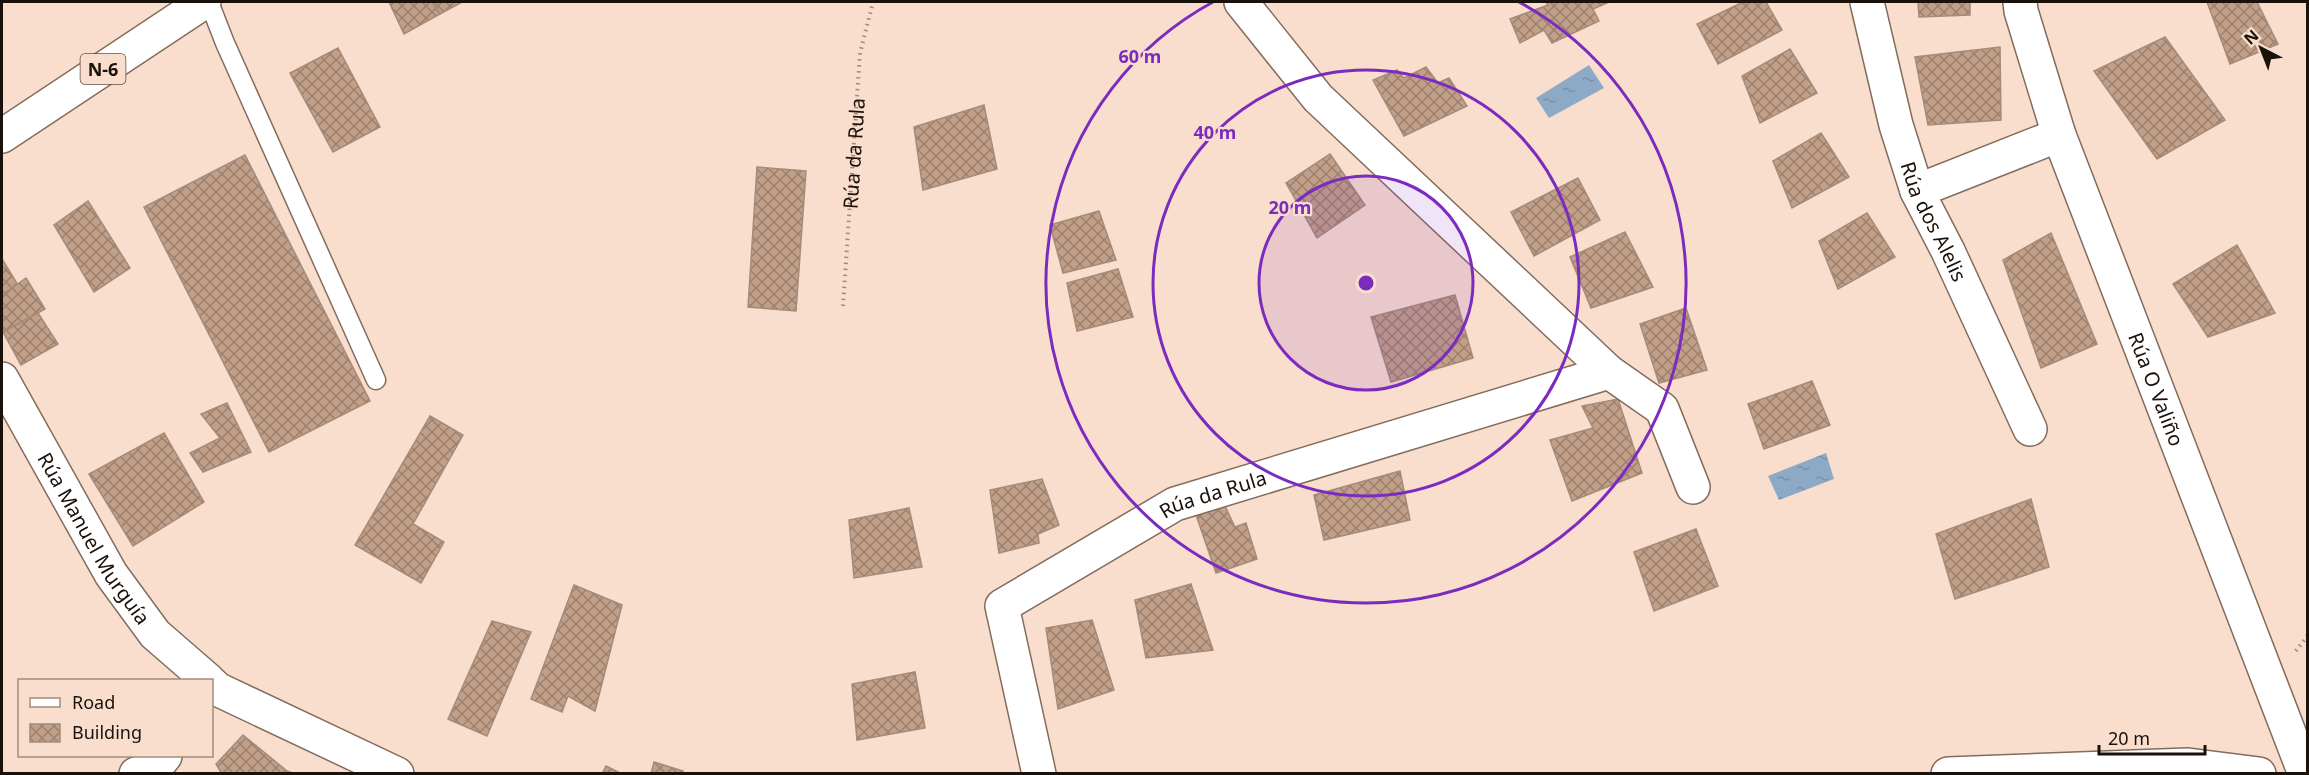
<svg xmlns="http://www.w3.org/2000/svg" width="2309" height="775" font-family="'Noto Sans',sans-serif">
	<style>
		.water { fill: url(#water-ripples) }
		.building { fill: url(#building-cross-hatch); stroke: #a48b7b; stroke-width: 1.5 }
		.lines { fill: none; stroke-linecap: round; stroke-linejoin: round }
		.lane-casing { stroke: #836c5d; stroke-width: 21 }
		.street-casing { stroke: #836c5d; stroke-width: 36 }
		.highway-casing { stroke: #836c5d; stroke-width: 36 }
		.path { stroke: #9f8b7f; stroke-width: 4; stroke-dasharray: 1.5 4.5; stroke-linecap: butt }
		.lane { stroke: #fff; stroke-width: 18 }
		.street { stroke: #fff; stroke-width: 33 }
		.highway { stroke: #fff; stroke-width: 33 }
		.ring { fill: none; stroke: #7b2cbf; stroke-width: 3 }
		.labels { text-anchor: middle; dominant-baseline: central; stroke-width: 4.5; stroke-linejoin: round; paint-order: stroke }
		.shield { fill: #f9decd; stroke: #5d4e45; stroke-width: 1.5 }
		.shield-label { font-size: 18px; font-weight: bold; fill: #1a110b }
		.street-label { font-size: 20px; fill: #1a110b; stroke: #f9decd }
		.centre { fill: #7b2cbf; stroke: #f9decd; stroke-width: 3 }
		.ring-label { font-size: 18px; text-anchor: middle; font-weight: bold; fill: #7b2cbf; stroke: #f9decd; stroke-width: 4.5; stroke-linejoin: round; paint-order: stroke }
	</style>
	<defs>
		<pattern id="water-ripples" width="26" height="14" patternUnits="userSpaceOnUse" patternTransform="scale(1.5)"><rect width="26" height="14" fill="#8caac5"/><path d="M2 4q2-2 4 0t4 0M15 11q2-2 4 0t4 0" fill="none" stroke="#7891a8"/></pattern>
		<pattern id="building-cross-hatch" width="8" height="8" patternUnits="userSpaceOnUse" patternTransform="scale(1.5)"><rect width="8" height="8" fill="#c19f88"/><path d="M0 0l8 8M0 8l8-8" fill="none" stroke="#9c806d"/></pattern>
	</defs>
	<rect width="100%" height="100%" fill="#f9decd"/>
	<g class="water">
		<path d="M1589 65 1604 88 1549 118 1536 98Z"/>
		<path d="M1826 453 1834 479 1779 500 1768 476Z"/>
	</g>
	<g class="building">
		<path d="M389 2H432L440 14 404 34Z"/>
		<path d="M432 2H462L440 14Z"/>
		<path d="M1546 2H1609L1593 9 1599 21 1552 43 1544 30 1520 43 1510 19 1548 5Z"/>
		<path d="M1743 2H1766L1782 30 1718 64 1697 24Z"/>
		<path d="M1918 2H1970V15L1919 17Z"/>
		<path d="M2207 2H2257L2278 44 2230 64Z"/>
		<path d="M2165 37 2225 120 2157 159 2094 71Z"/>
		<path d="M2000 47 2001 120 1928 125 1915 57Z"/>
		<path d="M338 48 380 127 333 152 290 73Z"/>
		<path d="M1790 49 1817 93 1760 123 1742 76Z"/>
		<path d="M1426 67 1438 83 1449 78 1467 106 1404 136 1373 80 1397 70 1404 78Z"/>
		<path d="M984 105 997 169 923 190 914 127Z"/>
		<path d="M1821 133 1849 177 1792 208 1773 161Z"/>
		<path d="M1330 154 1365 205 1317 238 1286 183Z"/>
		<path d="M245 155 370 401 269 452 144 207Z"/>
		<path d="M757 167 806 171 796 311 748 307Z"/>
		<path d="M1578 178 1600 220 1534 256 1511 212Z"/>
		<path d="M88 201 130 268 94 292 54 225Z"/>
		<path d="M1099 211 1116 260 1063 273 1050 225Z"/>
		<path d="M1867 213 1895 257 1838 289 1819 241Z"/>
		<path d="M1625 232 1653 287 1591 308 1570 257Z"/>
		<path d="M2051 233 2097 344 2041 368 2003 260Z"/>
		<path d="M2237 245 2275 313 2208 337 2173 284Z"/>
		<path d="M2 259 18 285 2 295Z"/>
		<path d="M1118 269 1133 317 1077 331 1067 283Z"/>
		<path d="M26 278 45 309 3 332 2 295Z"/>
		<path d="M1455 295 1473 358 1391 382 1371 317Z"/>
		<path d="M1686 308 1707 370 1659 383 1640 324Z"/>
		<path d="M38 313 58 344 21 365 3 332Z"/>
		<path d="M1812 381 1830 425 1764 449 1748 404Z"/>
		<path d="M1618 399 1642 473 1572 501 1550 440 1593 428 1582 406Z"/>
		<path d="M227 403 251 452 203 472 190 453 220 438 201 414Z"/>
		<path d="M430 416 463 435 413 524 444 542 421 583 355 545Z"/>
		<path d="M164 433 204 502 133 546 89 474Z"/>
		<path d="M1400 471 1410 520 1324 540 1314 495Z"/>
		<path d="M1042 479 1059 525 1038 534 1039 543 999 553 990 490Z"/>
		<path d="M2031 499 2049 567 1955 599 1936 534Z"/>
		<path d="M1225 506 1235 527 1246 523 1257 559 1216 573 1195 512Z"/>
		<path d="M909 508 922 567 854 578 849 520Z"/>
		<path d="M1696 529 1718 586 1654 611 1634 552Z"/>
		<path d="M1191 584 1213 650 1146 658 1135 600Z"/>
		<path d="M574 585 622 605 595 711 568 696 562 712 531 699Z"/>
		<path d="M1092 620 1114 690 1058 709 1046 628Z"/>
		<path d="M492 621 531 632 487 736 448 719Z"/>
		<path d="M915 672 925 728 857 740 852 684Z"/>
		<path d="M243 735 287 771 295 774H222L216 764Z"/>
		<path d="M654 762 683 771 682 774H651Z"/>
		<path d="M606 766 622 774H602Z"/>
	</g>
	<g class="lines">
		<defs>
			<path id="lane" d="M209 2 225 43 376 380"/>
			<g id="street">
				<path d="M1241 2 1318 98 1609 372 1662 409 1693 487"/>
				<path id="s2" d="M1867 2 1896 125 1917 191 1948 251 2030 429"/>
				<path id="s3" d="M2020 2 2021 11 2059 135 2305 774"/>
				<path d="M1917 191 2059 135"/>
				<path id="s4" d="M2 379 111 574 155 634 208 680"/>
				<path d="M212 684 217 689 397 774"/>
				<path d="M136 774 156 767 165 756"/>
				<path id="s5" d="M1039 774 1002 606 1175 504 1609 372"/>
				<path d="M1948 774 2188 765 2259 774"/>
			</g>
			<path id="highway" d="M2 136 204 2"/>
		</defs>
		<use href="#lane" class="lane-casing"/>
		<use href="#street" class="street-casing"/>
		<use href="#highway" class="highway-casing"/>
		<g class="path">
			<path id="s1" d="M843 306 860 53 873 2"/>
			<path d="M2296 651 2308 635"/>
		</g>
		<use href="#lane" class="lane"/>
		<use href="#street" class="street"/>
		<use href="#highway" class="highway"/>
	</g>
	<circle cx="1366" cy="283" r="107" fill="#7b2cbf" fill-opacity=".12"/>
	<g class="ring">
		<circle cx="1366" cy="283" r="107"/>
		<circle cx="1366" cy="283" r="213"/>
		<path d="M1519 2A320 320 0 1 1 1213 2"/>
	</g>
	<g class="labels">
		<rect class="shield" x="80.5" y="54" width="45" height="30" rx="4.5"/>
		<g class="shield-label">
			<text x="103" y="69">N-6</text>
		</g>
		<g class="street-label">
			<text stroke="none"><textPath href="#s1" startOffset="153">Rúa da Rula</textPath></text>
			<text stroke="none"><textPath href="#s2" startOffset="230">Rúa dos Alelis</textPath></text>
			<text stroke="none"><textPath href="#s3" startOffset="411">Rúa O Valiño</textPath></text>
			<text stroke="none"><textPath href="#s5" startOffset="412">Rúa da Rula</textPath></text>
			<text stroke="none"><textPath href="#s4" startOffset="184">Rúa Manuel Murguía</textPath></text>
		</g>
	</g>
	<circle cx="1366" cy="283" r="9" class="centre"/>
	<g class="ring-label">
		<text x="1140" y="63">60 m</text>
		<text x="1215" y="139">40 m</text>
		<text x="1290" y="214">20 m</text>
	</g>
	<rect width="2309" height="775" fill="none" stroke="#1a110b" stroke-width="6"/>
	<rect x="18" y="679" width="195" height="78" fill="#f9decd" stroke="#a08c7f" stroke-width="1.5"/>
	<rect x="30" y="698" width="30" height="9" fill="#ffffff" stroke="#a08c7f" stroke-width="1.5"/>
	<text x="72" y="709" font-size="18" fill="#1a110b">Road</text>
	<rect x="30" y="724" width="30" height="18" fill="url(#building-cross-hatch)" stroke="#a08c7f" stroke-width="1.5"/>
	<text x="72" y="739" font-size="18" fill="#1a110b">Building</text>
	<g transform="translate(2261 48) rotate(318)" stroke="#f9decd" stroke-width="4.5" paint-order="stroke">
	<path d="M0-4.5L10 22L0 15L-10 22Z" fill="#1a110b"/>
	<text y="-9" font-size="16" font-weight="bold" text-anchor="middle" fill="#1a110b">N</text>
	</g>
	<path d="M2099 745v9h106v-9" fill="none" stroke="#1a110b" stroke-width="3"/>
	<text x="2108" y="745" font-size="18" fill="#1a110b" stroke="#f9decd" stroke-width="4.5" paint-order="stroke">20 m</text>
</svg>
